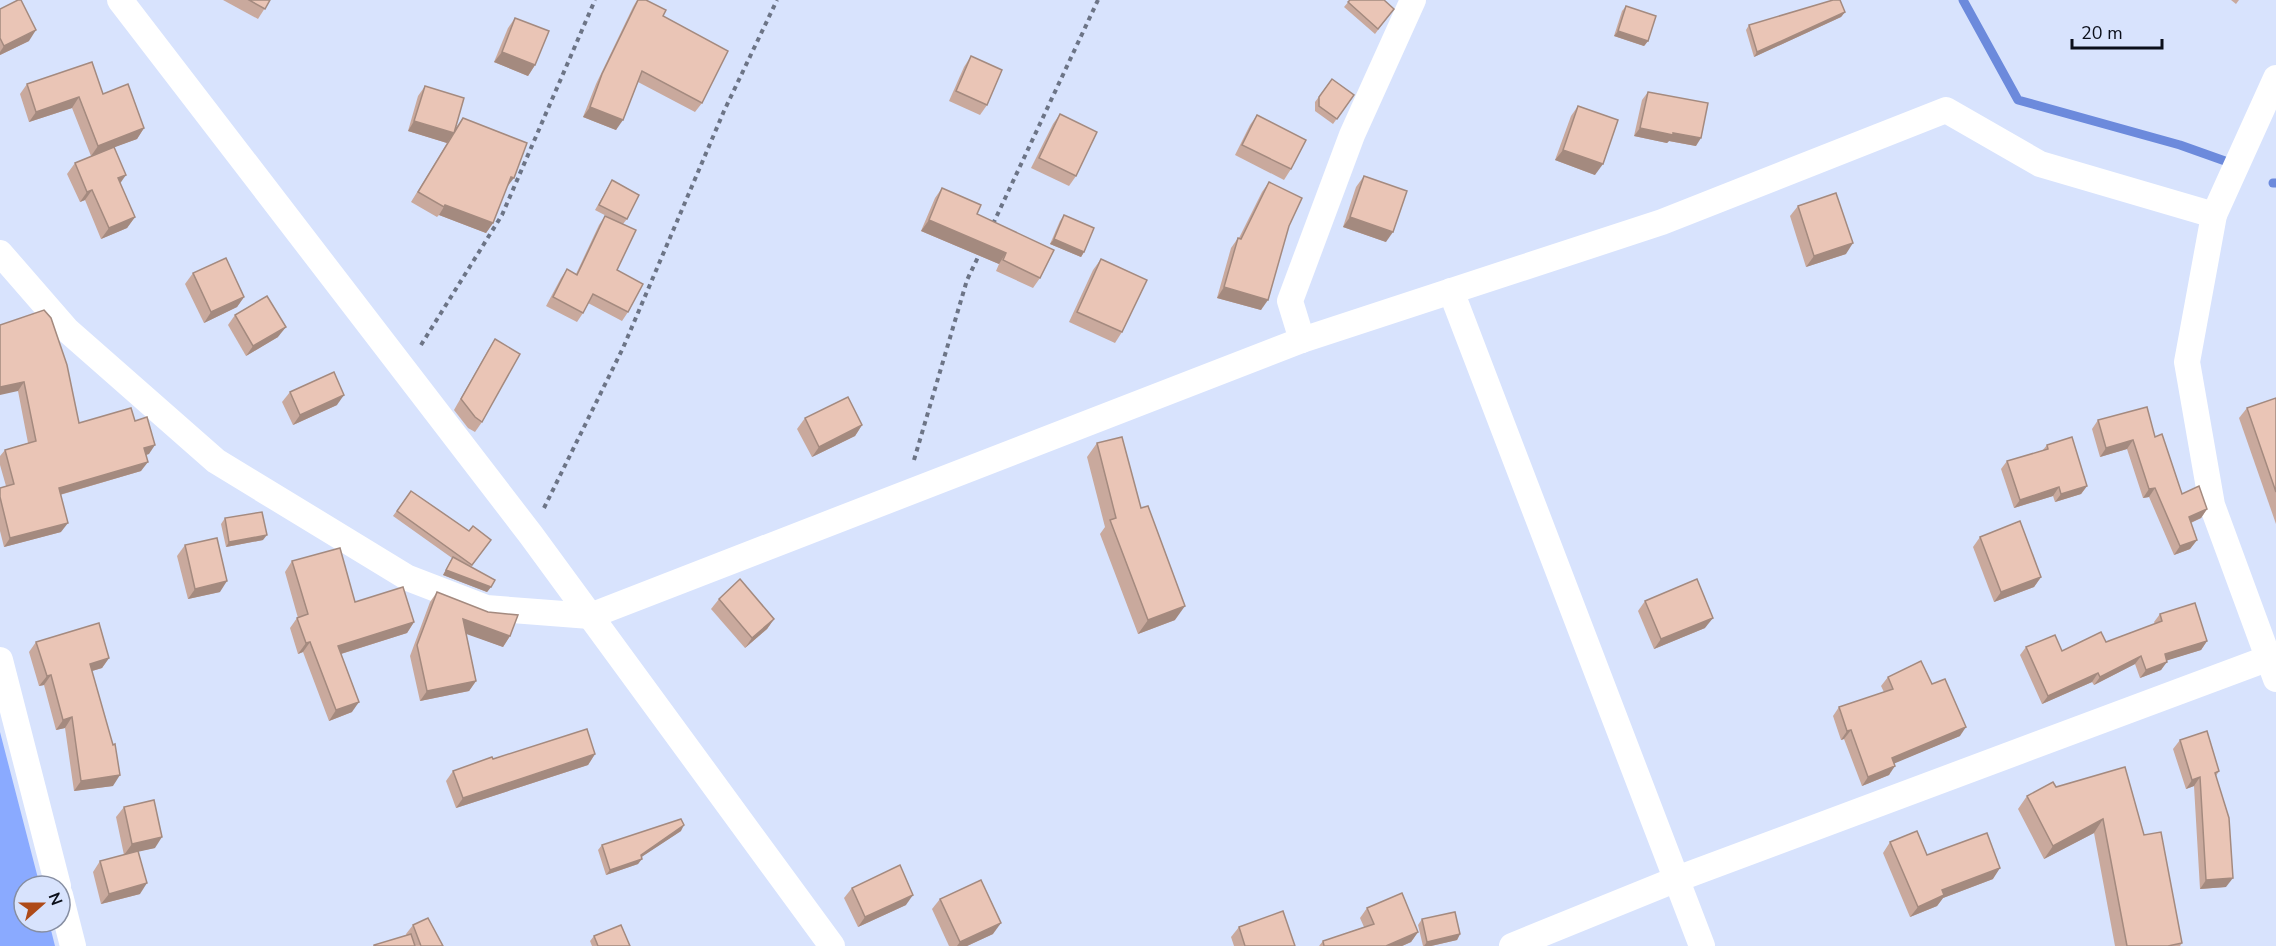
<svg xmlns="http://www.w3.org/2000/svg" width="2276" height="946" font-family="'Nunito Sans',sans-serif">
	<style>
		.forest { fill: #8aaaff }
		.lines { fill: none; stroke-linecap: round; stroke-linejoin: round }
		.stream { stroke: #6c8adc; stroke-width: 9 }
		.path { stroke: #6c7486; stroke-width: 4; stroke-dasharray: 4.5 4.5; stroke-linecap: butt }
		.street { stroke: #fff; stroke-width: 26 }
		.wall { fill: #c9a99d }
		.shaded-wall { fill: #a48a7f }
		.building { fill: #eac5b6; stroke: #a48a7f; stroke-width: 1.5 }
	</style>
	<rect width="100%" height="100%" fill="#d8e3fd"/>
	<path class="forest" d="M0 732 40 886H24V922H49L55 946H0Z"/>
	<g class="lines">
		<g class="stream">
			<path d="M1963 0 2018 100 2180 145 2225 161"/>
			<path d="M2273 183H2276"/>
		</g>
		<g class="path">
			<path d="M993 224 1098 0"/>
			<path d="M421 345 502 215 595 0"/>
			<path d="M914 460 967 280 980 253"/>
			<path d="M544 508 623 348 724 111 777 0"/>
		</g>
		<g class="street">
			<path d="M120 0 531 535 832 946"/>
			<path d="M2276 78 2214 215 2187 362 2212 505 2276 679"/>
			<path d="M0 253 67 330 216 461 408 578 486 608 590 616 1302 340 1662 222 1946 110 2040 164 2214 215"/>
			<path d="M1451 291 1702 946"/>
			<path d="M1302 340 1290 301 1352 135 1413 0"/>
			<path d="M0 660 58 886"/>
			<path d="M60 895 73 946"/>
			<path d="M1512 946 1677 879 2269 658"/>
		</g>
	</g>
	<g class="wall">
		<path d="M223 0H270L258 19Z"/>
		<path d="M637 0H646L663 16 702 103 695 112 638 82 616 130 583 117 596 84 633 7Z"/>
		<path d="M1350 0 1390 14 1375 34 1344 7Z"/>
		<path d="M2231 0H2239L2236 4Z"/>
		<path d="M1626 6 1648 41 1644 46 1614 36 1622 11Z"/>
		<path d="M0 9 29 41 0 55Z"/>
		<path d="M1845 12 1841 17 1754 57 1746 30 1749 25Z"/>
		<path d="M515 18 535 65 528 76 494 62 508 28Z"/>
		<path d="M971 56 987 105 980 115 949 101 964 67Z"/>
		<path d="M1332 79 1354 95 1333 124 1315 111V102Z"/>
		<path d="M27 84 103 94 144 128 137 139 114 147 120 183 135 217 127 228 101 239 85 200 80 202 67 174 75 163 102 152 91 156 72 108 29 122 20 94Z"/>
		<path d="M425 86 454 130 463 118 507 187 493 223 486 233 439 215 437 217 411 202 447 143 408 131 418 96Z"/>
		<path d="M1648 92 1696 146 1669 141 1667 143 1634 136 1642 100Z"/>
		<path d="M1578 106 1595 175 1555 160 1571 116Z"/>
		<path d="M1060 114 1076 176 1069 186 1031 168 1053 124Z"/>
		<path d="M1257 115 1291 169 1284 180 1235 155 1250 125Z"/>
		<path d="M1364 176 1386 242 1343 227 1356 187Z"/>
		<path d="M612 180 627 219 623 224 617 270 628 312 622 321 588 303 583 313 577 322 546 306 561 278 567 269 576 274 599 225 605 216 618 222 595 210Z"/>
		<path d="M1269 182 1289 226 1261 310 1217 298 1231 248 1238 238H1239L1262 192Z"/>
		<path d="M942 188 977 214 1040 278 1033 288 996 271 999 264 921 231 935 198Z"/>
		<path d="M1798 206 1846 254 1806 267 1790 216Z"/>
		<path d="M1064 215 1084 252 1081 257 1050 244 1060 221Z"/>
		<path d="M1101 259 1122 332 1115 343 1069 322 1093 270Z"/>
		<path d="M193 273 244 297 237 307 204 323 185 284Z"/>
		<path d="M235 315 278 337 246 356 228 325Z"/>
		<path d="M0 325 79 423 135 421 149 454 146 455 141 471 60 495 61 532 4 547 0 531V488L6 486 0 465V456L5 450 28 443 18 391Z"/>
		<path d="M495 339 482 422 475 432 468 428 454 410 488 350Z"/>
		<path d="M290 392 337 405 293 425 282 402Z"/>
		<path d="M2276 398V524L2239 418 2247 408Z"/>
		<path d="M805 418 862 425 855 436 812 457 797 429Z"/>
		<path d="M2098 420 2155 437 2182 494 2207 509 2201 518 2191 523 2197 540 2190 549 2174 555 2149 497 2143 498 2127 449 2100 457 2092 429Z"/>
		<path d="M1097 443 1141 508 1175 620 1138 634 1100 534 1105 527 1087 457Z"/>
		<path d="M2047 445 2087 486 2081 494 2055 502 2053 496 2014 508 2001 469 2007 461 2042 451Z"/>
		<path d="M411 491 469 531 491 540 471 567 491 587 487 592 443 575 452 558 393 516Z"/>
		<path d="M225 518 263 540 226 547 221 524Z"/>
		<path d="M1980 537 2041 577 2034 587 1994 602 1973 547Z"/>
		<path d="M185 545 220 592 188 599 177 556Z"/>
		<path d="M292 561 355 602 414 622 407 633 341 654 352 712 329 721 303 652 298 654 290 628 297 618H298L285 572Z"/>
		<path d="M437 592 510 636 503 647 466 633 476 681 469 691 420 701 410 656 430 602Z"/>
		<path d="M719 599 774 619 767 629 745 648 711 609Z"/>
		<path d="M1645 601 1705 628 1654 649 1638 611Z"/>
		<path d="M2160 614 2207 641 2201 650 2167 660 2161 670 2140 678 2135 664 2094 685 2092 682 2042 704 2020 655 2026 647 2062 651 2106 642 2155 624 2154 622Z"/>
		<path d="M36 642 109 658 102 668 92 671 113 786 74 791 65 728 56 730 44 685 39 686 29 652Z"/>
		<path d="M1888 677 1932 684 1960 736 1894 763 1889 775 1862 786 1844 739 1841 740 1833 716 1839 707 1884 692 1881 686Z"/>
		<path d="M2180 740 2219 771 2216 776 2226 887 2200 889 2194 786 2186 789 2173 749Z"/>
		<path d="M595 754 588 765 456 808 446 781 453 771 493 759Z"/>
		<path d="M2056 787 2144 835 2182 943 2180 946H2115L2094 833 2044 859 2018 809 2027 796Z"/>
		<path d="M124 807 155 848 139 851 140 894 101 904 93 872 100 861 124 855 116 817Z"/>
		<path d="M681 831 641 857 638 864 606 875 598 850 602 845Z"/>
		<path d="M1890 842 1927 855 1993 879 1943 898 1937 906 1910 917 1883 853Z"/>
		<path d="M852 888 906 905 858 927 844 898Z"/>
		<path d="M940 899 993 934 967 946H949L932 909Z"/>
		<path d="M1367 908 1418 932 1411 942 1402 946H1319L1323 941 1364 927 1360 918Z"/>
		<path d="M1422 919 1460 934 1457 940 1431 946H1423L1418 925Z"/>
		<path d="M413 925 443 946H373L407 936 406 934Z"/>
		<path d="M1239 927 1295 946H1234L1231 937Z"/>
		<path d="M594 936 630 946H592L590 941Z"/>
	</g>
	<g class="shaded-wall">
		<path d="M1845 12 1841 17 1754 57 1757 52Z"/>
		<path d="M36 30 29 41 0 55V52L4 46Z"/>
		<path d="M1618 31 1648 41 1644 46 1614 36Z"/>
		<path d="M502 52 535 65 528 76 494 62Z"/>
		<path d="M79 97 72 108 29 122 36 112Z"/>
		<path d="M590 107 623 120 616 130 583 117Z"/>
		<path d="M414 121 454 133 447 143 408 131Z"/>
		<path d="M144 128 137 139 91 156 98 146Z"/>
		<path d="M1640 128 1673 133 1701 138 1696 146 1669 141 1667 143 1634 136Z"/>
		<path d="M1563 150 1603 164 1595 175 1555 160Z"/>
		<path d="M126 175 119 185 118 178Z"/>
		<path d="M511 177 514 178 507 187Z"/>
		<path d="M92 190 85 200 80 202 87 192Z"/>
		<path d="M445 205 493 223 486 233 439 215Z"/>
		<path d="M135 217 127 228 101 239 109 228Z"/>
		<path d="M1350 217 1393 232 1386 242 1343 227Z"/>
		<path d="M929 220 1006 253 999 264 921 231Z"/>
		<path d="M1054 239 1084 252 1081 257 1050 244Z"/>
		<path d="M1853 243 1846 254 1806 267 1814 256Z"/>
		<path d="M1224 287 1268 300 1261 310 1217 298Z"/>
		<path d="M244 297 237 307 204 323 211 312Z"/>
		<path d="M286 327 278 337 246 356 253 346Z"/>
		<path d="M24 382 18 391 0 395V387Z"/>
		<path d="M344 395 337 405 293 425 300 415Z"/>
		<path d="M862 425 855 436 812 457 819 447Z"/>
		<path d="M2133 440 2127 449 2100 457 2106 448Z"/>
		<path d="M155 445 149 454 137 457 144 448Z"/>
		<path d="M148 462 141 471 52 497 59 488Z"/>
		<path d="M2087 486 2081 494 2055 502 2061 494Z"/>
		<path d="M2059 487 2053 496 2014 508 2020 500Z"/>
		<path d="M2155 488 2149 497 2143 498 2149 489Z"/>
		<path d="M2207 509 2201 518 2183 526 2189 517Z"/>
		<path d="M68 523 61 532 4 547 10 538Z"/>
		<path d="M267 535 263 540 226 547 229 542Z"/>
		<path d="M2197 540 2190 549 2174 555 2180 546Z"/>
		<path d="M446 570 491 587 487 592 443 575Z"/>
		<path d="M2041 577 2034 587 1994 602 2001 592Z"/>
		<path d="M227 581 220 592 188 599 195 589Z"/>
		<path d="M1185 606 1175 620 1138 634 1148 620Z"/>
		<path d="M1713 618 1705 628 1654 649 1661 639Z"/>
		<path d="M463 619 510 636 503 647 455 630Z"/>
		<path d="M774 619 767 629 745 648 752 638Z"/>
		<path d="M414 622 407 633 331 657 338 646Z"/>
		<path d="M2207 641 2201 650 2159 663 2165 654Z"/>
		<path d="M310 642 303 652 298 654 306 643Z"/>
		<path d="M2141 656 2135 664 2094 685 2100 677Z"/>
		<path d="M109 658 102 668 82 674 90 664Z"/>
		<path d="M2167 662 2161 670 2140 678 2146 670Z"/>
		<path d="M2098 673 2092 682 2042 704 2048 696Z"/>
		<path d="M51 675 44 685 39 686 47 676Z"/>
		<path d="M476 681 469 691 420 701 427 691Z"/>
		<path d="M359 702 352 712 329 721 336 710Z"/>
		<path d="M72 717 65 728 56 730 63 720Z"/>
		<path d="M1966 727 1960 736 1886 767 1892 758Z"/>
		<path d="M1851 730 1844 739 1841 740 1847 731Z"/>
		<path d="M595 754 588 765 456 808 463 798Z"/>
		<path d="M1895 766 1889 775 1862 786 1868 777Z"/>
		<path d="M120 775 113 786 74 791 81 781Z"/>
		<path d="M2200 777 2194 786 2186 789 2192 780Z"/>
		<path d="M2103 819 2094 833 2044 859 2053 846Z"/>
		<path d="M684 825 681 831 637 860 641 855Z"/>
		<path d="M162 837 155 848 124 855 132 844Z"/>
		<path d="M642 859 638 864 606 875 610 870Z"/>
		<path d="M2000 868 1993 879 1943 898 1937 906 1910 917 1918 907 1942 890Z"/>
		<path d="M2233 878 2226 887 2200 889 2206 880Z"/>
		<path d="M147 883 140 894 101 904 109 894Z"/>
		<path d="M913 895 906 905 858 927 865 917Z"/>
		<path d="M1001 923 993 934 967 946H957L960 942Z"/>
		<path d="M1418 932 1411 942 1402 946H1386Z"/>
		<path d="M1460 934 1457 940 1431 946H1424L1427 942Z"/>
	</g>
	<g class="building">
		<path d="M18 0H21L36 30 4 46 0 38V9Z"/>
		<path d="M249 0H270L265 9Z"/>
		<path d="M638 0H646L666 10 663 16 728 51 702 103 642 71 623 120 590 107 602 74Z"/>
		<path d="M1350 0H1384L1394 9 1378 29 1348 2Z"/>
		<path d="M1833 0H1840L1845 12 1757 52 1749 25Z"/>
		<path d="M1626 6 1656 16 1648 41 1618 31Z"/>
		<path d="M515 18 549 31 535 65 502 52Z"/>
		<path d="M971 56 1002 70 987 105 956 91Z"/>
		<path d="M92 62 103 94 128 84 144 128 98 146 79 97 36 112 27 84Z"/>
		<path d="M1332 79 1354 95 1337 119 1319 106V97Z"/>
		<path d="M425 86 464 98 454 133 463 118 527 143 514 178 511 177 493 223 445 205 444 207 418 192 454 133 414 121Z"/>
		<path d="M1648 92 1708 103 1701 138 1673 133V135L1640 128Z"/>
		<path d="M1578 106 1618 120 1603 164 1563 150Z"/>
		<path d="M1060 114 1097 132 1076 176 1039 158Z"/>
		<path d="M1257 115 1306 140 1291 169 1242 145Z"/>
		<path d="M114 147 126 175 118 178 135 217 109 228 92 190 87 192 75 163Z"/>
		<path d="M1364 176 1407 191 1393 232 1350 217Z"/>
		<path d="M612 180 639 195 627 219 599 205Z"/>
		<path d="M1269 182 1302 198 1289 226 1268 300 1224 287 1238 238 1241 239Z"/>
		<path d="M942 188 981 205 977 214 1054 250 1040 278 1003 260 1006 253 929 220Z"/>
		<path d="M1836 193 1853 243 1814 256 1798 206Z"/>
		<path d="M1064 215 1094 228 1084 252 1054 239Z"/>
		<path d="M605 216 636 230 617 270 643 284 628 312 593 294 583 313 553 297 567 269 577 275Z"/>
		<path d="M226 258 244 297 211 312 193 273Z"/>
		<path d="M1101 259 1147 280 1122 332 1077 312Z"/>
		<path d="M267 296 286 327 253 346 235 315Z"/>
		<path d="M44 310 51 318 67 365 79 423 131 408 135 421 147 417 155 445 144 448 148 462 59 488 68 523 10 538 0 497V488L14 484 5 450 36 441 24 382 0 387V325Z"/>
		<path d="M495 339 520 354 482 422 475 417 461 399Z"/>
		<path d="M334 372 344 395 300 415 290 392Z"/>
		<path d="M848 397 862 425 819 447 805 418Z"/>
		<path d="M2276 398V492L2247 408Z"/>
		<path d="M2147 407 2155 437 2162 434 2182 494 2199 486 2207 509 2189 517 2197 540 2180 546 2155 488 2149 489 2133 440 2106 448 2098 420Z"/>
		<path d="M1122 437 1141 508 1148 506 1185 606 1148 620 1110 520 1116 518 1097 443Z"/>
		<path d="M2072 437 2087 486 2061 494 2059 487 2020 500 2007 461 2048 449 2047 445Z"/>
		<path d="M411 491 469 531 473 526 491 540 472 565 397 511Z"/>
		<path d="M262 512 267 535 229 542 225 518Z"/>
		<path d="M2020 521 2041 577 2001 592 1980 537Z"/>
		<path d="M217 538 227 581 195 589 185 545Z"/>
		<path d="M340 548 355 602 403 587 414 622 338 646 359 702 336 710 310 642 306 643 297 618 308 614 292 561Z"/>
		<path d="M453 557 495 580 491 587 446 570Z"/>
		<path d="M740 579 774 619 752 638 719 599Z"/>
		<path d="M1697 579 1713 618 1661 639 1645 601Z"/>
		<path d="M437 592 488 612 518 615 510 636 463 619 476 681 427 691 417 645Z"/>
		<path d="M2195 603 2207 641 2165 654 2167 662 2146 670 2141 656 2100 677 2098 673 2048 696 2026 647 2055 635 2062 651 2101 632 2106 642 2162 621 2160 614Z"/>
		<path d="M99 623 109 658 90 664 113 745 115 744 120 775 81 781 72 717 63 720 51 675 47 676 36 642Z"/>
		<path d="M1921 661 1932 684 1945 679 1966 727 1892 758 1895 766 1868 777 1851 730 1847 731 1839 707 1893 689 1888 677Z"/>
		<path d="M587 729 595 754 463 798 453 771 492 757 493 759Z"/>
		<path d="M2207 731 2219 771 2215 773 2229 818 2233 878 2206 880 2200 777 2192 780 2180 740Z"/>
		<path d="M2125 767 2144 835 2161 832 2182 943 2168 946H2127L2103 819 2053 846 2027 796 2053 782 2056 787Z"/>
		<path d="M154 800 162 837 132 844 124 807Z"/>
		<path d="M681 819 684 825 641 855 642 859 610 870 602 845Z"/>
		<path d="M1917 831 1927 855 1987 833 2000 868 1942 890 1944 895 1918 907 1890 842Z"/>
		<path d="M138 851 147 883 109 894 100 861Z"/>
		<path d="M900 865 913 895 865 917 852 888Z"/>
		<path d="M981 880 1001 923 960 942 940 899Z"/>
		<path d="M1402 893 1418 932 1386 946H1324L1323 941 1374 924 1367 908Z"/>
		<path d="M1283 911 1295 946H1245L1239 927Z"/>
		<path d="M1455 912 1460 934 1427 942 1422 919Z"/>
		<path d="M428 918 443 946H421L413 925Z"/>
		<path d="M621 925 630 946H598L594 936Z"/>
		<path d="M411 934 415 946H374V945Z"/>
	</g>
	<g transform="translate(42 904) rotate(69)"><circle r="28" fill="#d8e3fd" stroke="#868ea2" stroke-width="1.5"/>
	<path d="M0-4.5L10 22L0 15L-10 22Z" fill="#ae4a18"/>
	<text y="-9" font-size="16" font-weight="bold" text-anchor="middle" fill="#0b0f1a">N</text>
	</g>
	<path d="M2072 39v9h90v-9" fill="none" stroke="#0b0f1a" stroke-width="3"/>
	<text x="2081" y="39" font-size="18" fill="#0b0f1a" stroke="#d8e3fd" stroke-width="4.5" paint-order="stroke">20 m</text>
</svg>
